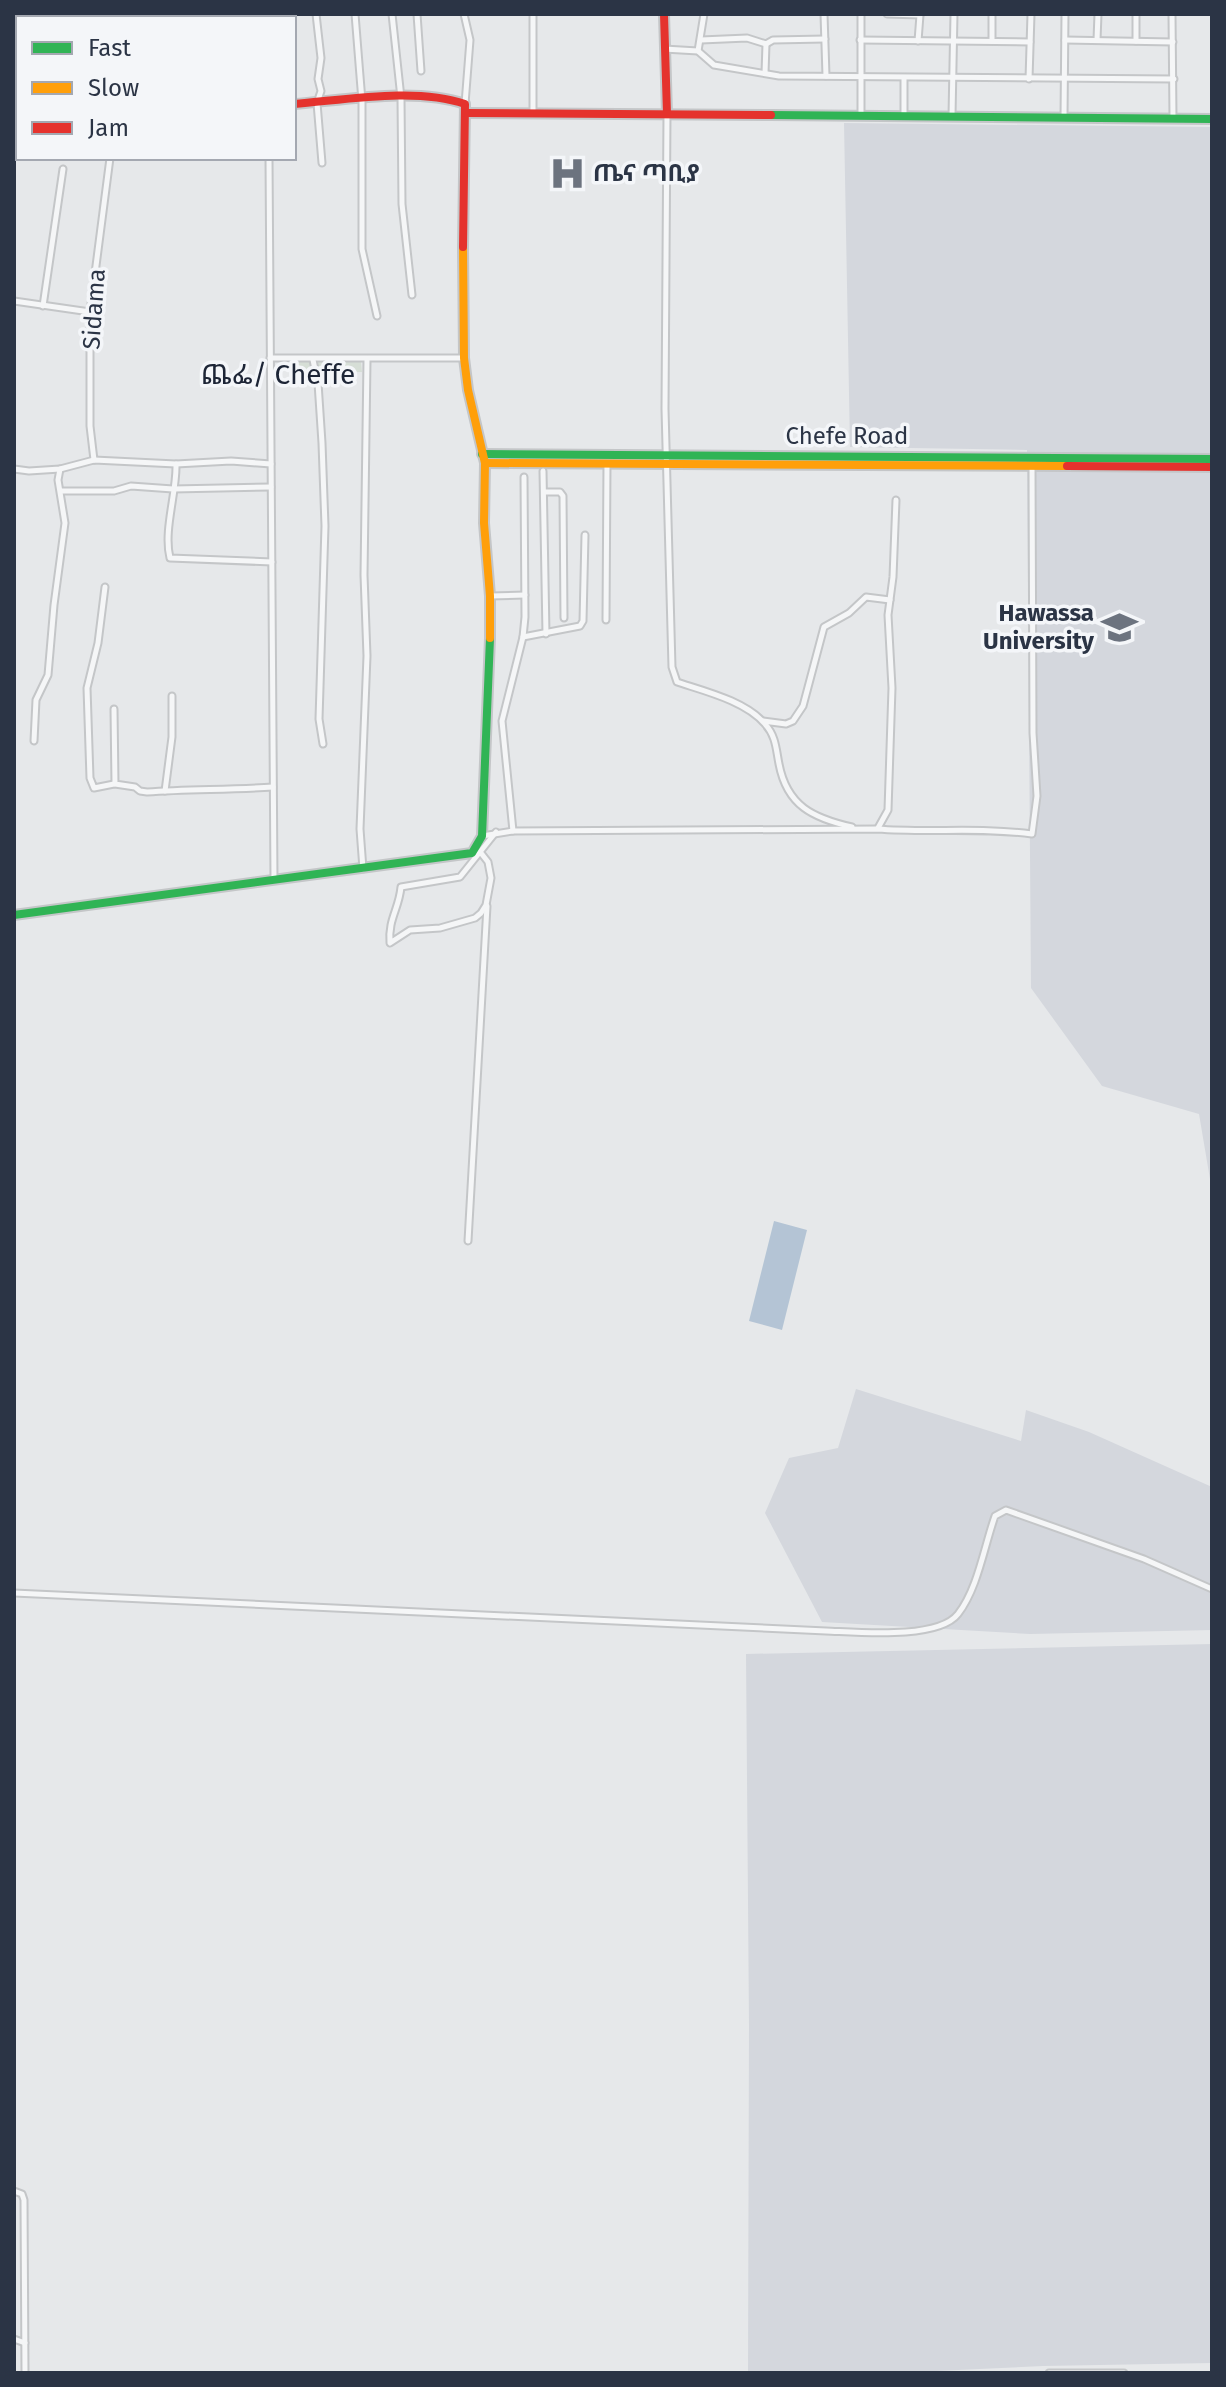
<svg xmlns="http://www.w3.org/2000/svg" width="1226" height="2387" font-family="'Fira Sans','Noto Sans Ethiopic',sans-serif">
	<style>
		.built { fill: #d4d7dd }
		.green { fill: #d6ded6 }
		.water { fill: #b4c4d5 }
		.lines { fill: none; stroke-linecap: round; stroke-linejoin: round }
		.street-casing { stroke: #c4c6c8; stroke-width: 9 }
		.fast-casing { stroke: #c4c6c8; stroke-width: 12 }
		.slow-casing { stroke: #c4c6c8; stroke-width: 12 }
		.jam-casing { stroke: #c4c6c8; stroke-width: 12 }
		.street { stroke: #f5f6f7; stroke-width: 5 }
		.fast { stroke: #30b455; stroke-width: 8 }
		.slow { stroke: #ff9f0a; stroke-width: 8 }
		.jam { stroke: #e5322d; stroke-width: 8 }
		.labels { text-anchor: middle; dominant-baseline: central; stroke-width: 7; stroke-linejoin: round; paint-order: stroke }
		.poi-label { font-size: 24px; font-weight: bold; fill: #2b3445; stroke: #f4f6f9; text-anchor: start }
		.street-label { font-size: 24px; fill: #2b3445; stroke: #f4f6f9 }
		.quarter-label { font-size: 28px; fill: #1d2536; stroke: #f4f6f9 }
	</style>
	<rect width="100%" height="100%" fill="#e6e8ea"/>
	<g class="built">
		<path d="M844 123 1212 127V1191L1199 1114 1102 1086 1031 988 1027 450 850 447Z"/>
		<path d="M856 1389 1021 1441 1026 1410 1089 1432 1212 1487V1630L1030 1634 822 1622 765 1513 789 1458 838 1448Z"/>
		<path d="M1212 1644V2363L1043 2366 893 2373H748L749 2026 746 1654Z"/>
	</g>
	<path class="green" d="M298 361 361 362 362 372 298 373Z"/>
	<path class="water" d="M774 1221 807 1230 782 1330 749 1321Z"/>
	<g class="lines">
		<defs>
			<g id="street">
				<path d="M266 14 267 18"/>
				<path d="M316 14 321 58 318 79 321 91 317 103 322 163"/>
				<path d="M355 14 362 101V249L377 316"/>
				<path d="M392 14 401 98 402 204 412 295"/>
				<path d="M417 14 421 71"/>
				<path d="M464 14 470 40 465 104"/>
				<path d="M824 14 826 76"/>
				<path d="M887 14 920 15"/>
				<path d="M992 14V41"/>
				<path d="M1172 14 1173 118"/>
				<path d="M123 18 124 14"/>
				<path d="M701 40 747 38 766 44 773 40 825 39"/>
				<path d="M860 40 1030 42"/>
				<path d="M1065 40 1173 42"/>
				<path d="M1097 40 1098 14"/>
				<path d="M918 41 920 15"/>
				<path d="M1136 41V14"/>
				<path d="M664 49 698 51 714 65 779 76 1174 79"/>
				<path d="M698 51 704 14"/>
				<path d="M14 62 18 63"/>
				<path d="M765 73 766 44"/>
				<path d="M1029 79 1031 14"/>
				<path d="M533 113V14"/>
				<path d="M667 114 665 409 672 667 677 682C704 691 746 701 765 724 776 736 776 749 779 764 787 806 813 818 852 827"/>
				<path d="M861 115V14"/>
				<path d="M904 115V78"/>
				<path d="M952 116 954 14"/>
				<path d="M1064 117 1065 14"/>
				<path d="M269 158 274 880"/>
				<path d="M14 301 90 312"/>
				<path d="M43 306 63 169"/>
				<path d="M270 358H464"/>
				<path d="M313 360 318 383 322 443 325 526 319 719 323 744"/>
				<path d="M94 460 90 426V312L110 158"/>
				<path d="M176 464C177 492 163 531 170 558L272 562"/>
				<path d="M14 469 29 471 60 469 94 460 176 464 231 461 271 464"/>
				<path d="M543 471 546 634"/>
				<path d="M61 491H114L131 486 173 489 271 487"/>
				<path d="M544 492H560L563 496 564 618"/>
				<path d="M105 587 98 643 87 688 90 778 94 788 114 784"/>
				<path d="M490 596 525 595"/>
				<path d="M606 620 607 463"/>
				<path d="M523 637 580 626 583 621 585 535"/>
				<path d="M114 709 115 784 135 787 140 791 147 792C189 789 230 790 273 787"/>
				<path d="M763 721 786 724 793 721 803 706 824 627 849 613 866 597 890 600"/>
				<path d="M34 741 36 700 48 675 54 605 65 523 58 480 60 469"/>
				<path d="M165 791 172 737V696"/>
				<path d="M878 828 888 810 892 688 888 615 893 577 896 500"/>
				<path d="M513 831 502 721 523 637 525 617 524 477"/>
				<path d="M482 836 513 831 877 829C929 833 981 827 1032 834L1037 796 1033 733 1032 466"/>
				<path d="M481 853 488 862 491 878 486 905 481 913 475 918 440 928 410 930 390 943C388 919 399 909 401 887L460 877 496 832"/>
				<path d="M363 869 360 829 367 656 364 575 367 360"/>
				<path d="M468 1241 487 906"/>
				<path d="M14 1593 826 1631C856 1632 938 1640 958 1614 978 1588 984 1547 995 1516L1006 1510 1144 1559 1212 1589"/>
				<path d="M14 2191 22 2194 24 2200 25 2373"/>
				<path d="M14 2339 25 2343"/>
				<path d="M1049 2373H1124"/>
			</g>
			<g id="fast">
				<path d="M771 115 1212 119"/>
				<path d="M482 454 1212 459"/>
				<path d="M14 915 472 853 482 836 490 638"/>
			</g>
			<g id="slow">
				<path d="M463 247 464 358 468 390 485 463 484 523 490 596V638"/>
				<path d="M485 463 1067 466"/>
			</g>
			<g id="jam">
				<path d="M664 14 667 114"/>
				<path d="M294 104C345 100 416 87 465 104L463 247"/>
				<path d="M465 113 771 115"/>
				<path d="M1067 466 1212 467"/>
			</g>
		</defs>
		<use href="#street" class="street-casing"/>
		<use href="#fast" class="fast-casing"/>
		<use href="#slow" class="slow-casing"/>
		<use href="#jam" class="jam-casing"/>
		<use href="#street" class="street"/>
		<use href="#fast" class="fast"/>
		<use href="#slow" class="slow"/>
		<use href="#jam" class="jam"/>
	</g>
	<defs>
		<symbol id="hospital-bare" viewBox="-9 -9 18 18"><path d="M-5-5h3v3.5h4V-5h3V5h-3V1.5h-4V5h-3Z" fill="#6c737f" stroke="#f4f6f9" stroke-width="2.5" paint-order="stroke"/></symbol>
		<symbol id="university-bare" viewBox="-9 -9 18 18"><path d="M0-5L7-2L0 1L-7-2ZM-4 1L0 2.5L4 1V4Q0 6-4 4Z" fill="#6c737f" stroke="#f4f6f9" stroke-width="2.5" paint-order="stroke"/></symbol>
	</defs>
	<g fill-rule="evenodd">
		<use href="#hospital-bare" x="542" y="148" width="51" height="51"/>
		<use href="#university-bare" x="1094" y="602" width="51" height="51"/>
	</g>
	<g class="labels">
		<g class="poi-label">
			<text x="593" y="173">ጤና ጣቢያ</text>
			<text x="1094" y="613" text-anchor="end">Hawassa<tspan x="1094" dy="28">University</tspan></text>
		</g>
		<g class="street-label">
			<text transform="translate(94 309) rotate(-86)">Sidama</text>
			<text x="847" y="436">Chefe Road</text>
		</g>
		<g class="quarter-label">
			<text x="278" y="374">ጨፌ/ Cheffe</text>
		</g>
	</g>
	<rect width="1226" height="2387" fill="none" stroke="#2b3445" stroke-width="32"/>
	<rect x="16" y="16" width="280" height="144" fill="#f4f6f9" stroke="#a4a8b1" stroke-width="2"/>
	<rect x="32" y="42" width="40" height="12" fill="#30b455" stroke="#a4a8b1" stroke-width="2"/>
	<text x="88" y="56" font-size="24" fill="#2b3445">Fast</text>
	<rect x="32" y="82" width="40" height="12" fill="#ff9f0a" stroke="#a4a8b1" stroke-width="2"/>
	<text x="88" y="96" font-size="24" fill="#2b3445">Slow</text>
	<rect x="32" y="122" width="40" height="12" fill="#e5322d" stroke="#a4a8b1" stroke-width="2"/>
	<text x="88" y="136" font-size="24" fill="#2b3445">Jam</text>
</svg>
